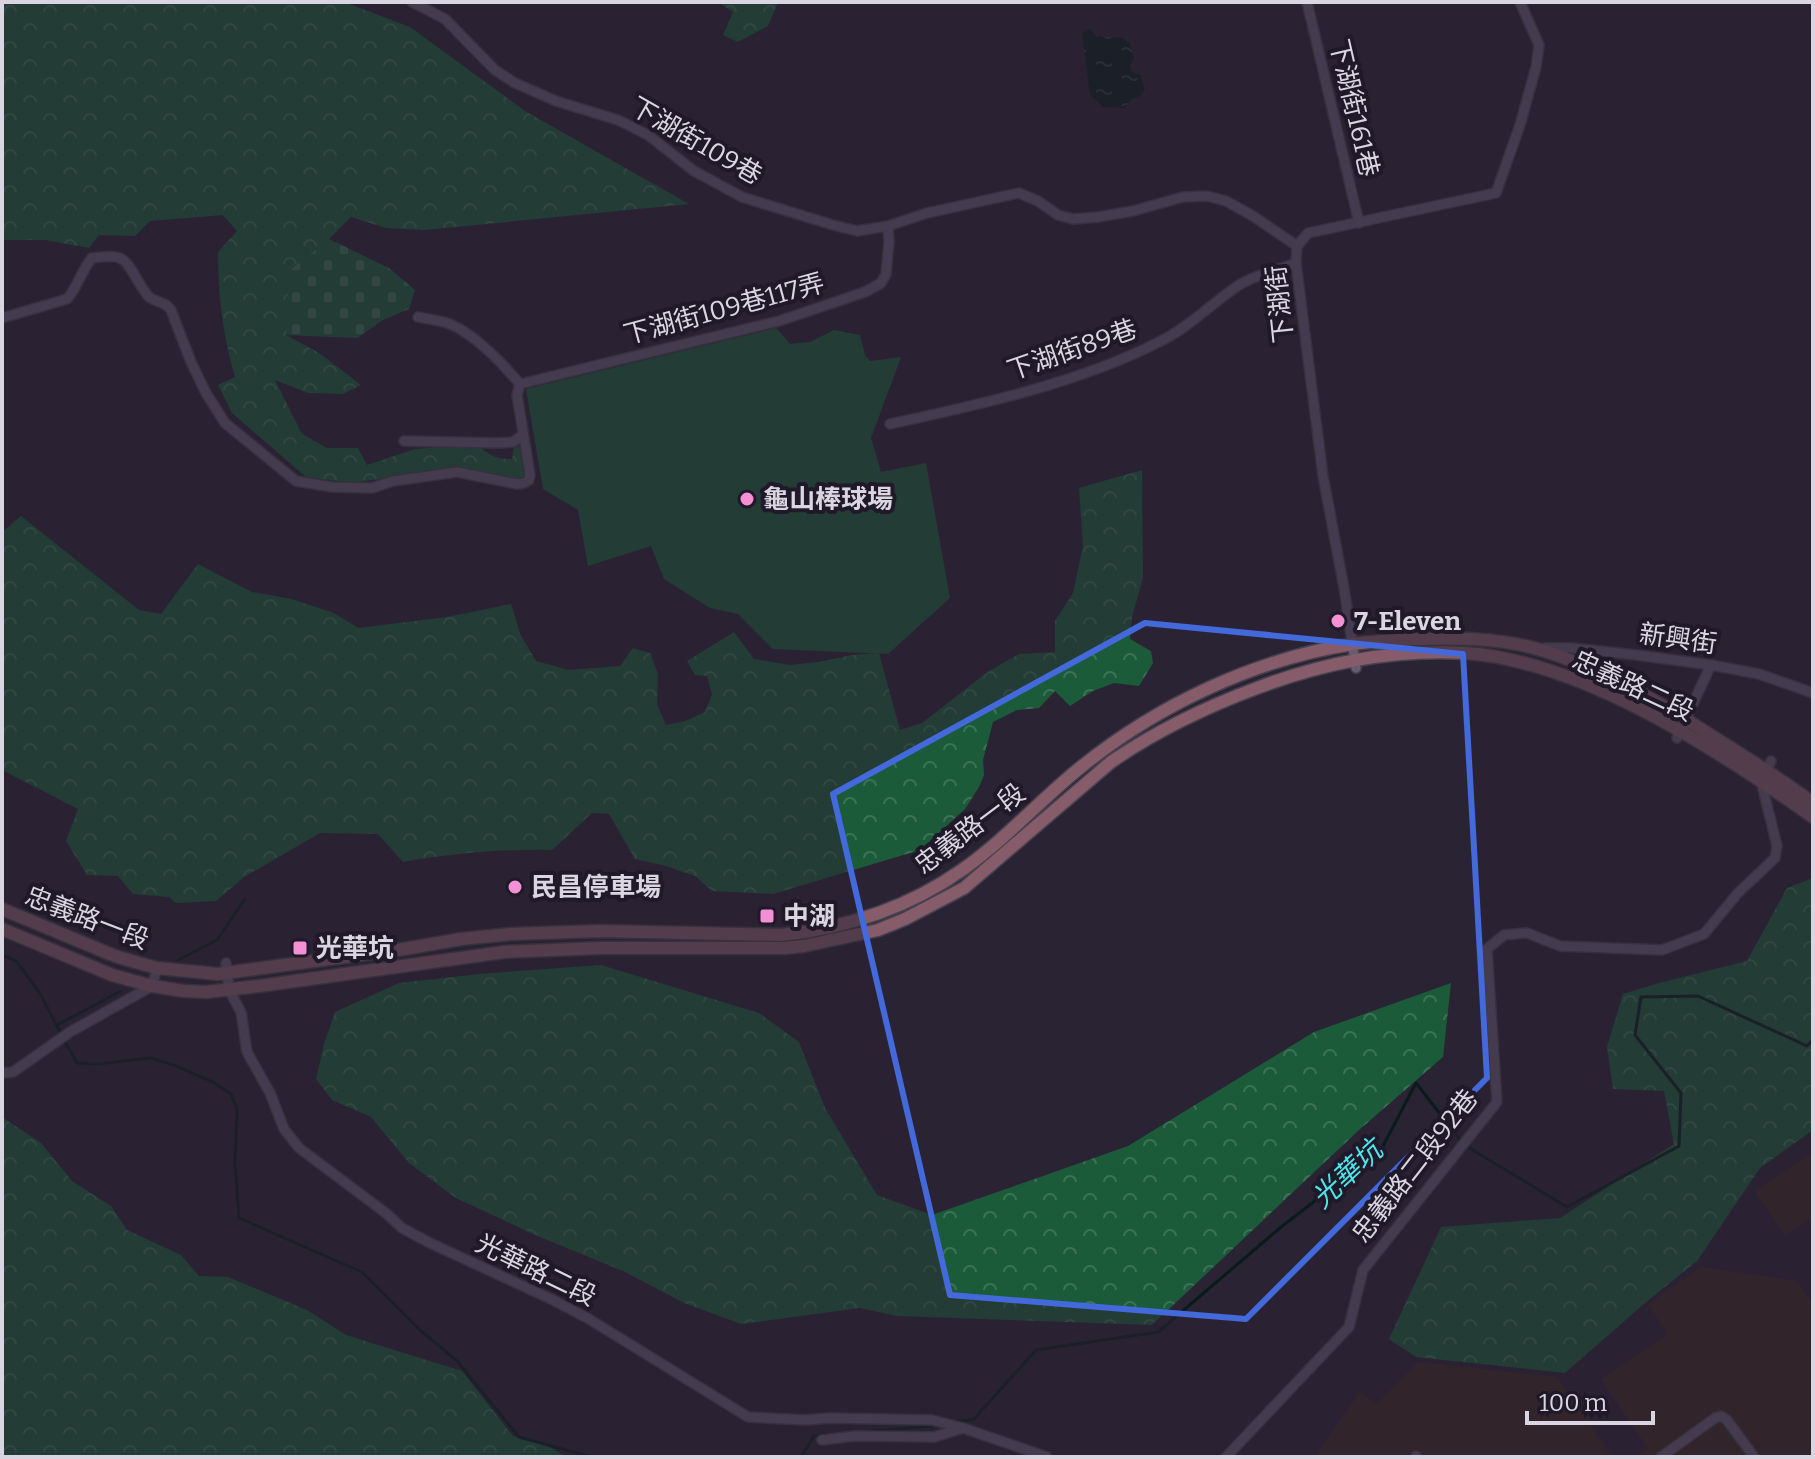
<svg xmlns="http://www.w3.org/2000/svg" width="1815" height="1459" font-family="Bitter,'Noto Sans TC',serif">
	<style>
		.industrial { fill: #3b2923 }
		.forest { fill: url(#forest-crowns) }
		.cemetery { fill: url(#cemetery-stones) }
		.garden { fill: #1b5b3a }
		.water { fill: url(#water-ripples) }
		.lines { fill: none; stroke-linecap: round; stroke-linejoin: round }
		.stream { stroke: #081c1c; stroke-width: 3 }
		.street-casing { stroke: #47414e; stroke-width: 12 }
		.secondary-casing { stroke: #47414e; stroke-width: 15 }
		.street { stroke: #645c6f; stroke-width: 9 }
		.secondary { stroke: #865c6a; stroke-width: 12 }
		.marked { fill: none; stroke: #4369da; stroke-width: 6; stroke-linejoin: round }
		.poi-dot { fill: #f491d4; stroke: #201929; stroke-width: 3 }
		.labels { text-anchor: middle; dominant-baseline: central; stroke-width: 8; stroke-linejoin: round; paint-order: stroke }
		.street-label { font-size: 26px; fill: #dad6e1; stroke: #201929 }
		.poi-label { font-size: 26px; font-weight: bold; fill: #dad6e1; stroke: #201929; text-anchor: start }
		.water-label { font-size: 28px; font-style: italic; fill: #4de5e9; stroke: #201929 }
	</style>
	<defs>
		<pattern id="forest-crowns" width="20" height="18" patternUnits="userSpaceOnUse" patternTransform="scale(2)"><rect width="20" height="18" fill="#1b5b3a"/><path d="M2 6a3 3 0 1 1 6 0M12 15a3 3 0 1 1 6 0" fill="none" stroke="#3c7256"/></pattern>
		<pattern id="cemetery-stones" width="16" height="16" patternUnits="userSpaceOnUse" patternTransform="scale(2)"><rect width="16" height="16" fill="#1b5b3a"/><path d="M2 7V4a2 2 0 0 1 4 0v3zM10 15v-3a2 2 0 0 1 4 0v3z" fill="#3c7256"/></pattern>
		<pattern id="water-ripples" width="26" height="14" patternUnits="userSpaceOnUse" patternTransform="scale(2)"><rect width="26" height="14" fill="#081c1c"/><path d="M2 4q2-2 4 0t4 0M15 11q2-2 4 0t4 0" fill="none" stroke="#2b3c3d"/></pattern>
	</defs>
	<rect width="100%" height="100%" fill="#2a2333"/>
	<g class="industrial">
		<path d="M1813 1152V1217L1785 1235 1754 1191Z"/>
		<path d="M1701 1267 1797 1281 1813 1304V1457H1636L1648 1448 1601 1379 1668 1334 1648 1304Z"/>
		<path d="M1418 1362 1557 1377 1612 1457H1315L1360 1392 1377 1404Z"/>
	</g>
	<g class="forest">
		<path d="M2 2H344L410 27 525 111 689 204 425 230 386 228 351 217 329 239 286 335 319 353 361 385 343 394 308 393 275 380 302 434 327 448H358L367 465 415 449 476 444C488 454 496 460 512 459L514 446 523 447 526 476 511 480 455 468 351 483 306 477 232 413 218 385 235 377C223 337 218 294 218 252L237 231 223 215 150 221 135 236 99 235 89 248 45 240H2Z"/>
		<path d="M718 2H778L768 26 738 42 723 35 733 12Z"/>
		<path d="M1142 470 1143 578 1132 617 1130 639 1151 651 1153 663 1139 686 1114 683 1093 691 1070 706 1055 691 1039 708 1017 710 993 722 983 760 984 775 979 787 965 809 920 850 773 894 712 891 695 876 666 866 635 859 609 814 592 813 552 850C500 849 454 853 403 862L378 834 320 833 244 877 216 901 176 903 169 897 133 894 118 876 87 875 66 841 78 809 2 770V532L21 516 139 610 161 614 198 564 252 592 291 599 334 613 358 628 447 617 511 604 521 636 536 661 569 670 620 666 633 648 650 653 658 674 657 704 666 725 685 721 705 712 712 694 707 676 695 675 687 661 734 632 754 659 790 665 818 662 852 655 879 653 900 730 922 723 989 671 1019 654 1055 652V621L1073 593 1083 546 1079 488Z"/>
		<path d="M1813 878V1130L1760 1168 1697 1261 1645 1303 1565 1373 1416 1357 1389 1339 1441 1227 1560 1218 1674 1144 1664 1091 1613 1089 1607 1047 1623 994 1659 983 1747 961 1787 888Z"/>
		<path d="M601 965 759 1013 799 1042 825 1108 877 1195 932 1215 1128 1146 1314 1032 1451 983 1443 1057 1359 1130 1152 1325 897 1316 860 1308 741 1324 684 1303 623 1271 533 1234 456 1198 409 1163 371 1117 332 1100 316 1079 324 1044 335 1012 399 983 479 974Z"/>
		<path d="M2 1117 41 1143 72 1181 111 1206 127 1230 181 1255 199 1276 228 1277 307 1310 346 1335 462 1371 513 1436 545 1444 566 1457H2Z"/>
	</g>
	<path class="cemetery" d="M329 239 389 268 415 290 409 309 383 320 357 338 286 335 289 271Z"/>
	<path class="garden" d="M776 328 790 344 810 342 834 330 860 335 865 355 870 361 901 357 871 438 881 472 926 463 950 598 888 654 773 649 738 614 710 608 664 579 651 546 588 566 578 510 543 489 526 389Z"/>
	<path class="water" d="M1090 29 1096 36 1123 38 1130 44 1134 58 1130 66 1132 72 1140 75 1145 89 1140 96 1130 100 1125 108 1103 107 1090 95 1082 33Z"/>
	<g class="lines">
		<g class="stream">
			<path d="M2 955 16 961 40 993 61 1034"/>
			<path d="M178 960 217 940 245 899"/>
			<path d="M57 1025 121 991"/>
			<path d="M64 1040 77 1063 97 1064 151 1058 174 1065 213 1082 231 1094 237 1109 235 1164 239 1218 362 1272 420 1330 457 1361 519 1437 592 1457"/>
			<path d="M1466 1146 1567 1207 1679 1146 1681 1093 1635 1035 1641 997 1698 996 1807 1046 1813 1040"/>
			<path d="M956 1422 974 1419 1036 1350 1158 1332 1281 1227 1381 1150 1416 1083 1461 1141"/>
			<path d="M864 1432 940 1425"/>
			<path d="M801 1457 814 1436 833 1434"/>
		</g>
		<defs>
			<g id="street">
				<path d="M412 2 445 19 495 70 515 83 556 101 618 120 648 135 694 171 742 197 833 225 857 231 888 226 927 213 1019 193 1038 201 1058 215 1073 219 1098 217 1133 211 1183 197 1207 196 1226 201 1253 216 1297 246"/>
				<path d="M1307 2 1359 223"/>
				<path d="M418 317C427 319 436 320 444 322 472 330 502 363 520 384"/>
				<path d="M2 318 67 299C78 287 81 271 92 258 122 254 124 256 138 281 141 286 145 293 149 297 157 303 165 301 171 310L191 362 206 393 225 423 296 481 332 487 372 488 393 481 457 472 517 484 524 483 529 480 530 475 517 395 520 384"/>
				<path d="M520 384 779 321 865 292 881 283 886 274 889 242 888 226"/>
				<path d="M890 424C978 405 1079 383 1159 342 1188 328 1212 303 1239 285 1255 275 1278 270 1296 263"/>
				<path d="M404 441 498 443 513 442 523 435"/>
				<path d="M1545 648H1572L1636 655 1711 665 1759 674 1813 693"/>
				<path d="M1356 668 1344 588 1323 476 1296 263 1297 246 1308 233 1496 193 1520 125 1536 67 1539 45 1520 2"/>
				<path d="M1677 738 1711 665"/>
				<path d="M226 963 229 990 241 1012 247 1052 270 1093 284 1129 299 1148 387 1214 402 1228 430 1243 551 1299 589 1319 748 1417 806 1420 829 1418 932 1420 963 1428"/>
				<path d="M2 1073 13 1072 70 1032 152 986 157 968"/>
				<path d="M822 1440 855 1436 934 1437 963 1428 1047 1457"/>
				<path d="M1416 1456 1417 1457"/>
				<path d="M1226 1457 1349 1327 1363 1270 1497 1102 1487 949 1504 935 1527 933 1560 946 1662 950 1704 934 1738 893 1775 858 1777 846 1761 781 1771 761"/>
				<path d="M1661 1457 1715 1418 1721 1416 1727 1420 1754 1457"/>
			</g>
			<g id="secondary">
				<path d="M2 909 115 956 135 962 157 968 218 974 404 949 461 939 511 934 600 931 781 935C846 928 908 908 962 870 1005 840 1040 800 1081 767 1158 705 1255 659 1353 644 1375 641 1398 640 1420 639 1459 638 1496 638 1534 648 1597 666 1658 701 1712 736 1747 758 1781 779 1813 803"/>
				<path d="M2 929 112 975 152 986 184 991 206 992 259 986 504 952 600 948H784L804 946 878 930 905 919 964 888 1111 762C1156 731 1206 707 1257 688 1323 663 1395 649 1465 653 1583 661 1718 750 1813 817"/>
			</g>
		</defs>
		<use href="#street" class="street-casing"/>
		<use href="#secondary" class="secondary-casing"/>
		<use href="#street" class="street"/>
		<use href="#secondary" class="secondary"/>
	</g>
	<path d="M0 0H1815V1459H0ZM1145 623 1463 654 1487 1078 1246 1319 950 1295 833 794Z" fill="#2a2333" fill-opacity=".55" fill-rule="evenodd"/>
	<path class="marked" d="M1145 623 1463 654 1487 1078 1246 1319 950 1295 833 794Z"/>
	<g class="poi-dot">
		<circle cx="747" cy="499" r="8"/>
		<circle cx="1338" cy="621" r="8"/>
		<circle cx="515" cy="887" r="8"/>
		<rect x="759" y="908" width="16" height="16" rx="4"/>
		<rect x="292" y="940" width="16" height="16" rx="4"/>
	</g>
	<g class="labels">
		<g class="street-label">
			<text transform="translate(1354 108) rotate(77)">下湖街161巷</text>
			<text transform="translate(696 141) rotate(30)">下湖街109巷</text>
			<text transform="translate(1280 304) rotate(-96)">下湖街</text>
			<text transform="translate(724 309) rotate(-15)">下湖街109巷117弄</text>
			<text transform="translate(1072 350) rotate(-19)">下湖街89巷</text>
			<text transform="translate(1678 639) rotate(8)">新興街</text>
			<text transform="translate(1633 686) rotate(25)">忠義路二段</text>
			<text transform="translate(970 829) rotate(-37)">忠義路一段</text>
			<text transform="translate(87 918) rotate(21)">忠義路一段</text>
			<text transform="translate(1415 1166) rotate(-52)">忠義路二段92巷</text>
			<text transform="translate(536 1270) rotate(26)">光華路二段</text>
		</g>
		<g class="poi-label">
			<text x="763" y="499">龜山棒球場</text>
			<text x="1354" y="621">7-Eleven</text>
			<text x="531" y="887">民昌停車場</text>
			<text x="783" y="916">中湖</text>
			<text x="316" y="948">光華坑</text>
		</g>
		<g class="water-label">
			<text transform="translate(1347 1174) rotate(-43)">光華坑</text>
		</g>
	</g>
	<rect width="1815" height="1459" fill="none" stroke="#dad6e1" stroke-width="8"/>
	<path d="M1527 1411v12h126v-12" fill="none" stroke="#dad6e1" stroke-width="4"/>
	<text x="1539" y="1411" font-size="24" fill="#dad6e1" stroke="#201929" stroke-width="6" paint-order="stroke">100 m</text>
</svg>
